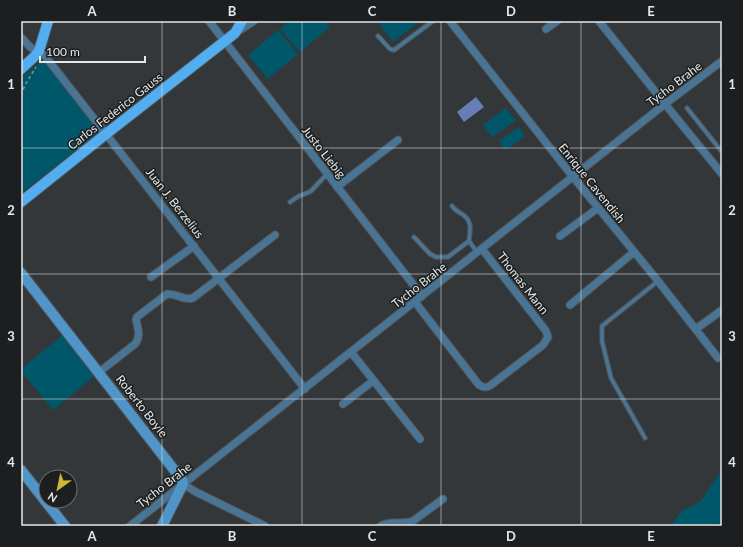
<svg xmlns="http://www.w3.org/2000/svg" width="743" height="547" font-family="Lato,sans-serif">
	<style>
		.green { fill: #005769 }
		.water { fill: #667eb7 }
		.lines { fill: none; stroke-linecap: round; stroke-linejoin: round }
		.service-casing { stroke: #4f5355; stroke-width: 5.5 }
		.minor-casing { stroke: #4f5355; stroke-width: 9 }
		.secondary-casing { stroke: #4f5355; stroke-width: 12 }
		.primary-casing { stroke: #4f5355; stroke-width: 12 }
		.path { stroke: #8d9192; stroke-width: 1.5; stroke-dasharray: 3 3; stroke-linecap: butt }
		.service { stroke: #4a7494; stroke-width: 3.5 }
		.minor { stroke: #4a7494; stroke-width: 7 }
		.secondary { stroke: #5095c8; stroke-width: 10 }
		.primary { stroke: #52aef0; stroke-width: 10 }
		.grid { fill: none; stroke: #e5e8e9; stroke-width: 1; stroke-opacity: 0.55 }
		.labels { text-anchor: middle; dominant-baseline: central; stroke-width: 3; stroke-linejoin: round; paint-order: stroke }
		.street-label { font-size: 12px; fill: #e5e8e9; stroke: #1c1e1f }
		.neatline { fill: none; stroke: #e5e8e9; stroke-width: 1.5 }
		.grid-label { font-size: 13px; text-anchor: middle; font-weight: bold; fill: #e5e8e9 }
	</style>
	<rect width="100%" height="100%" fill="#333739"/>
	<g class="green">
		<path d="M289 21H325L330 27 300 52 280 29Z"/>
		<path d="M377 21H420L393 42Z"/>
		<path d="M278 30 298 54 268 79 248 55Z"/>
		<path d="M43 60 99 132 21 193V78Z"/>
		<path d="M506 108 516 120 492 137 483 125Z"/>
		<path d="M519 127 525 136 506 150 499 141Z"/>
		<path d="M64 334 97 374 53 410 21 371V369Z"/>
		<path d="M722 469V521L715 526H670L682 511 701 501Z"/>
	</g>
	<path class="water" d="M476 97 484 107 464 122 457 112Z"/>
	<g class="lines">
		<defs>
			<g id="service">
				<path d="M378 36 390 49 394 50 433 21"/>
				<path d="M687 108 722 152"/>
				<path d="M290 202 299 196 307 193 311 191 327 174"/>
				<path d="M414 237 430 254 436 257H448L469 241C470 230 473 221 462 214 458 212 455 210 452 206"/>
				<path d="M469 241 477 252"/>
				<path d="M645 438 611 378 602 341V326L658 281"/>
			</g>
			<g id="minor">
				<path d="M209 21 422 296"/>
				<path d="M450 21 573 177 658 281 718 358"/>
				<path d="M599 21 665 104 722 174"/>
				<path d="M546 29 557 21"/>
				<path d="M237 32 254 21"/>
				<path d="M21 37 30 47 45 56 305 389"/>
				<path d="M337 187 398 140"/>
				<path d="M560 236 598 208"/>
				<path d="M151 277 194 246"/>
				<path d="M415 302 479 385C484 388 487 388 491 385L543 345 548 337 546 331 482 249"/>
				<path d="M570 305 634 252"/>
				<path d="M696 329 722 310"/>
				<path d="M351 352 420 439"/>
				<path d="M98 373 135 344C141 337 138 328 136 320L137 317 167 294C177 293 182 301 193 298L275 235"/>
				<path d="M343 404 373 381"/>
				<path d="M183 484 196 492 265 526"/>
				<path d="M130 526 665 104 722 61"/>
				<path d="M381 526C390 520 402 525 413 521L443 499"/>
			</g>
			<g id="secondary">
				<path d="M21 273 182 480 183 484 162 526"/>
				<path d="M21 470 65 526"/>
			</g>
			<g id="primary">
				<path d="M21 69 34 57 39 51 48 21"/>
				<path d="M21 202 106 134 225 41 235 33 242 21"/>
			</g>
		</defs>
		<use href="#service" class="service-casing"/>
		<use href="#minor" class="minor-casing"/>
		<use href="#secondary" class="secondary-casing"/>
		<use href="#primary" class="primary-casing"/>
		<path class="path" d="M21 95 25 85 36 67"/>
		<use href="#service" class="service"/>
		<use href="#minor" class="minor"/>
		<use href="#secondary" class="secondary"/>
		<use href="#primary" class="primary"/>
	</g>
	<path class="grid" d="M162 21V526M302 21V526M441 21V526M581 21V526M21 148H722M21 274H722M21 399H722"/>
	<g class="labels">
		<g class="street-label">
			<text transform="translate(674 84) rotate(-37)">Tycho Brahe</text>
			<text transform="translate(115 111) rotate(-38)">Carlos Federico Gauss</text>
			<text transform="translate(324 152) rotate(52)">Justo Liebig</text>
			<text transform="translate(592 183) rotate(51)">Enrique Cavendish</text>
			<text transform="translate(175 203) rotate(52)">Juan J. Berzelius</text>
			<text transform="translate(523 283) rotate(52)">Thomas Mann</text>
			<text transform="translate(419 285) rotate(-38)">Tycho Brahe</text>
			<text transform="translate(142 406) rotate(52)">Roberto Boyle</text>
			<text transform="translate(164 485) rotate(-38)">Tycho Brahe</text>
		</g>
	</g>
	<rect width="743" height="547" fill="none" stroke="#1c1e1f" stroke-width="44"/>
	<g transform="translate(58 489) rotate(213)"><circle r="19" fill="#1c1e1f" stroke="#6c6f70"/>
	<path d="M0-3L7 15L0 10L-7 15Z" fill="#ceb837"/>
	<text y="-6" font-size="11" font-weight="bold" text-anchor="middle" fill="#e5e8e9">N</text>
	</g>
	<path d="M40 56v6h105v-6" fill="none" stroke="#e5e8e9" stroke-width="2"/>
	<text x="46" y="56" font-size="12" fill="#e5e8e9" stroke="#1c1e1f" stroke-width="3" paint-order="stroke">100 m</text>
	<rect x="22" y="22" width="699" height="503" class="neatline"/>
	<g class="grid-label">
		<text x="92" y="16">A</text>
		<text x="232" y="16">B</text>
		<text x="372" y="16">C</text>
		<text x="511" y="16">D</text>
		<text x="651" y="16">E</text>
		<text x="11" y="89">1</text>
		<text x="732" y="89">1</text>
		<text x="11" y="215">2</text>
		<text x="732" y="215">2</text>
		<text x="11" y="341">3</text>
		<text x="732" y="341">3</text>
		<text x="11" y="467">4</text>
		<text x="732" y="467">4</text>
		<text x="92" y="541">A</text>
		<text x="232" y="541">B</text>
		<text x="372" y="541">C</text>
		<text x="511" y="541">D</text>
		<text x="651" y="541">E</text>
	</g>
</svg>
